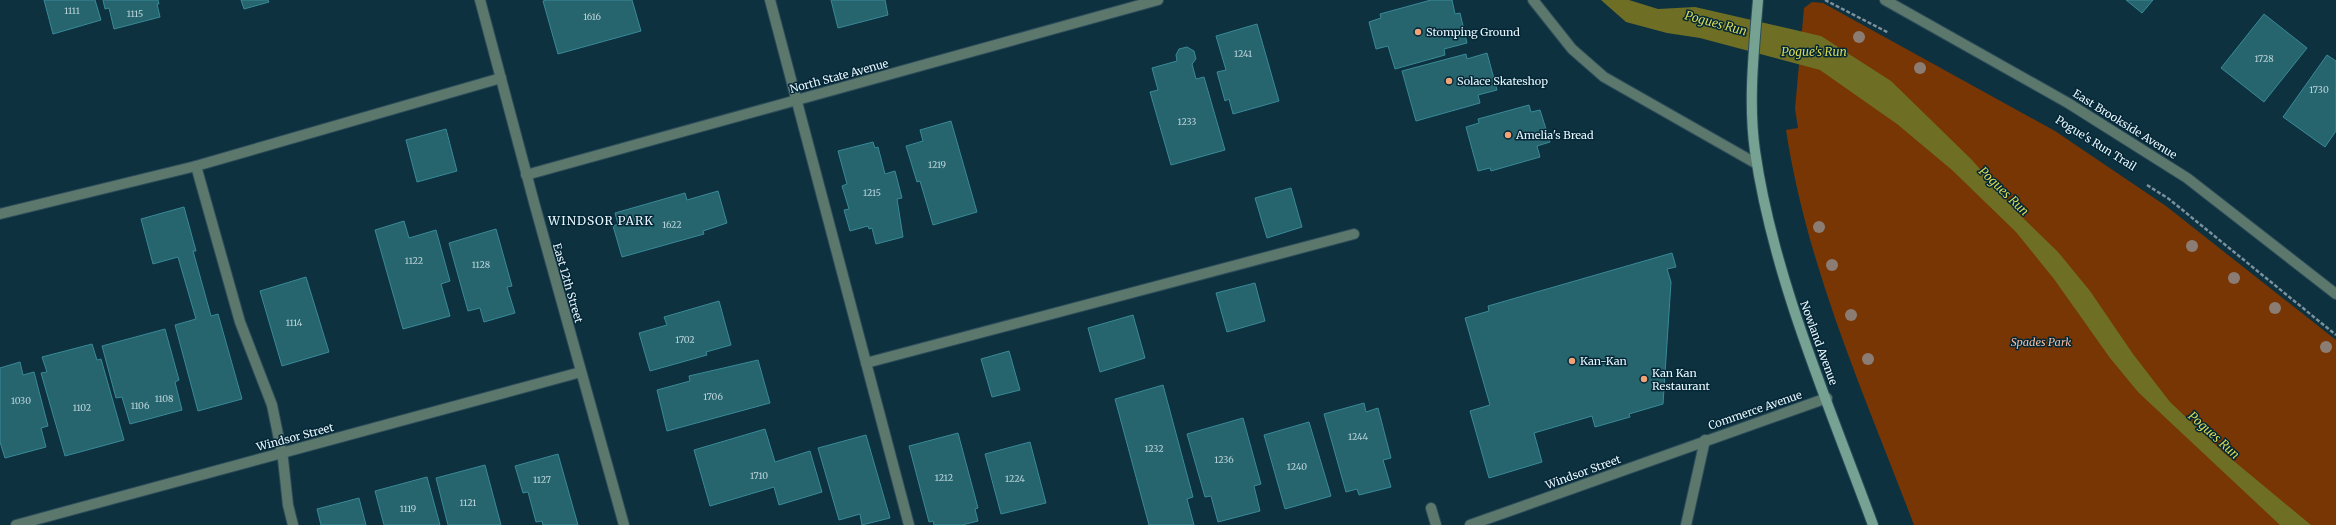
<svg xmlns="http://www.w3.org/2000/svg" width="2336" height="525" font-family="Merriweather,serif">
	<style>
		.green { fill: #773603 }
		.water { fill: #6e6f24 }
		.building { fill: #26646e; stroke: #398a97 }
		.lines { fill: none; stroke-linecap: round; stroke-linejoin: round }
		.service-casing { stroke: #2d4d5a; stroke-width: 12 }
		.minor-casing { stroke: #2d4d5a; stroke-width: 12 }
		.secondary-casing { stroke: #2d4d5a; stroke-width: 12 }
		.path { stroke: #7a929d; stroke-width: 2.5; stroke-dasharray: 4 2; stroke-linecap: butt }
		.service { stroke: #5c786d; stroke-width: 10 }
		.minor { stroke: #5c786d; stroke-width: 10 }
		.secondary { stroke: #75a292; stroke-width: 10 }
		.tree { fill: #8c7d74 }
		.poi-dot { fill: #efa377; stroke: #032736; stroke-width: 1.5 }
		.labels { text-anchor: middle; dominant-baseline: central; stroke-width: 3; stroke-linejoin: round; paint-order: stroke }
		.number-label { font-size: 9px; fill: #b8d2d9 }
		.poi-label { font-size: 11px; fill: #e9f6fd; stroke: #032736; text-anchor: start }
		.street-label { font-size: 11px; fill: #e9f6fd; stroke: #032736 }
		.park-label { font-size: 11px; font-style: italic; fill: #f4bc9e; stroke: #032736 }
		.water-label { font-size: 12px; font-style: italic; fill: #d7d955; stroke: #032736 }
		.neighbourhood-label { font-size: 12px; letter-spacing: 1px; fill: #e9f6fd; stroke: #032736 }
	</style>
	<rect width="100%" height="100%" fill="#0e3140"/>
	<path class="green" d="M1812 2 1823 3 2055 131 2166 206 2336 340V525H1914C1865 396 1807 268 1786 130L1798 128 1795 109 1804 8Z"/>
	<path class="water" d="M1601 0H1629L1658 9 1695 7 1821 36 1891 81 1972 160 2020 215 2058 252 2090 291 2133 354 2170 402 2223 452 2311 525H2280L2138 392 2110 358 2054 279 2016 232 1952 170 1897 124 1820 70 1700 38 1667 33 1626 22Z"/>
	<g class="building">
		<path d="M44 0H95L101 20 53 34Z"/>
		<path d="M103 0H158L159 4H157L160 17 114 29 109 8 105 9Z"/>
		<path d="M241 0H268L269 2 244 9Z"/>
		<path d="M547 0H632L641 31 558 54 543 1Z"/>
		<path d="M831 0H885L888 15 838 28Z"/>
		<path d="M1431 0H1452L1455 14 1460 13 1467 43 1444 49 1445 55 1395 69 1388 46 1376 49 1369 22 1381 18 1380 14Z"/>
		<path d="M2126 0H2153L2142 13Z"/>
		<path d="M2264 14 2307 48 2264 102 2221 68Z"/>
		<path d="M1257 24 1279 101 1233 114 1229 99 1225 101 1217 72 1226 70 1216 36Z"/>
		<path d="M1187 47 1194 51 1196 59 1192 64 1196 79 1204 77 1225 150 1171 165 1150 92 1158 90 1152 68 1177 61 1176 55 1179 49Z"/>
		<path d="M1487 53 1497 90 1478 95 1480 103 1416 121 1402 71 1466 54 1467 59Z"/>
		<path d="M2327 55 2336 61V131L2325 147 2283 117Z"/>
		<path d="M1529 105 1531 112 1540 110 1550 142 1537 146 1540 157 1491 171 1490 168 1478 171 1466 127 1479 123 1478 119Z"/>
		<path d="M951 121 977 212 933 225 920 181 917 182 906 146 923 141 920 130Z"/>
		<path d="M446 129 457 171 417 182 406 140Z"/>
		<path d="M873 142 875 148 878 147 885 174 895 171 902 198 897 199 903 237 876 244 872 228 869 229 868 226 850 231 844 210 849 209 842 186 847 184 838 151Z"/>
		<path d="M1291 188 1302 227 1267 238 1255 198Z"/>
		<path d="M718 191 727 223 703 231 704 234 622 257 613 226 618 224 615 213 685 193 687 200Z"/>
		<path d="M184 207 196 251H193L211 316 218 314 242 399 198 411 175 325 196 319 178 257 153 264 141 219Z"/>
		<path d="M404 221 409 238 436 230 450 281 441 284 450 316 403 329 375 230Z"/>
		<path d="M496 229 512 286 507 287 515 313 484 322 480 308 468 311 449 243Z"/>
		<path d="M1672 253 1676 267 1667 269 1671 282 1663 404 1629 414 1630 417 1595 427 1592 416 1534 433 1542 462 1489 478 1470 411 1490 405 1465 318 1489 311 1488 306Z"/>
		<path d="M306 277 329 352 282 366 260 291Z"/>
		<path d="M1255 283 1265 321 1227 332 1216 293Z"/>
		<path d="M719 301 731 345 706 352 707 355 650 371 639 333 667 325 664 317Z"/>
		<path d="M1133 315 1145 358 1100 372 1088 328Z"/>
		<path d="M165 329 179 380 175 382 182 410 130 424 122 397 116 398 102 346Z"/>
		<path d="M92 344 97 360 101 359 124 440 65 456 41 373 47 372 42 357Z"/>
		<path d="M1009 351 1020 390 992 397 981 359Z"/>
		<path d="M758 360 770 403 667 431 657 390 690 381 689 376Z"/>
		<path d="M20 362 23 375 34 372 48 426 41 428 46 447 5 458 0 442V368Z"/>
		<path d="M1163 385 1193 497 1187 499 1194 525H1149L1115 399Z"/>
		<path d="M1364 403 1366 412 1378 408 1391 458 1383 460 1391 487 1359 495 1357 489 1346 492 1324 414Z"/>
		<path d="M1243 418 1261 484 1254 486 1260 511 1218 522 1211 496 1205 497 1187 434Z"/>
		<path d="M1309 422 1331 496 1285 509 1264 435Z"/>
		<path d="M765 429 775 462 810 451 822 492 779 505 774 487 710 506 694 450Z"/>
		<path d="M958 433 978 508 975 509 978 521 962 525H934L933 521 929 522 909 446Z"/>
		<path d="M866 435 890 518 862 525 860 514 839 520 818 448Z"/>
		<path d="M1030 442 1046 503 1001 514 985 454Z"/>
		<path d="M558 454 578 525H543L542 521 536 522 528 492 523 493 515 466Z"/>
		<path d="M485 465 501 525H448L436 478Z"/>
		<path d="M427 477 440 525H384L375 491Z"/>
		<path d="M359 498 366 525H321L317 509Z"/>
	</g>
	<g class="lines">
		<defs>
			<g id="service">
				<path d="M770 0 909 525"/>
				<path d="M196 166 240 322 272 405 283 459 288 505 293 525"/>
				<path d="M0 214 196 166 501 78"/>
				<path d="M866 363 1354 234"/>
				<path d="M1431 508 1436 525"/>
			</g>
			<g id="minor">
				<path d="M480 0 535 206 624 525"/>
				<path d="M1533 0 1572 49 1604 77 1757 164"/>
				<path d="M1885 0 2068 103 2187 178 2336 294"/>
				<path d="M526 175 1158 0"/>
				<path d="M16 525 581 372"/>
				<path d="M1470 525 1827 398"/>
				<path d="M1686 525 1705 440"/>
			</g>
			<path id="secondary" d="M1758 0C1754 49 1748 102 1755 151 1773 277 1829 405 1873 525"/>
		</defs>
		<use href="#service" class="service-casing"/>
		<use href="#minor" class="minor-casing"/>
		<use href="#secondary" class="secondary-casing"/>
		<g class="path">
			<path d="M1825 0 1889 33"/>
			<path d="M2147 185 2169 199 2336 335"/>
		</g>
		<use href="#service" class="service"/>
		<use href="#minor" class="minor"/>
		<use href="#secondary" class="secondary"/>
	</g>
	<g class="tree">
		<circle cx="1859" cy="37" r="6"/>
		<circle cx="1920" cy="68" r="6"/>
		<circle cx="1819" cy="227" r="6"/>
		<circle cx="2192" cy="246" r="6"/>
		<circle cx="1832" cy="265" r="6"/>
		<circle cx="2234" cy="278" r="6"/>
		<circle cx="2275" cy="308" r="6"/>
		<circle cx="1851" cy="315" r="6"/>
		<circle cx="2326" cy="347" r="6"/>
		<circle cx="1868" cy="359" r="6"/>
	</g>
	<g class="poi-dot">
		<circle cx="1418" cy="32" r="4"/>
		<circle cx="1449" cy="81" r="4"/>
		<circle cx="1508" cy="135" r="4"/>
		<circle cx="1572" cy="361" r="4"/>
		<circle cx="1644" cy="379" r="4"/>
	</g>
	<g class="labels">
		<g class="number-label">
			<text x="72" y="10">1111</text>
			<text x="135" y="13">1115</text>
			<text x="592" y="16">1616</text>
			<text x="1243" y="53">1241</text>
			<text x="2264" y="58">1728</text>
			<text x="2319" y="89">1730</text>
			<text x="1187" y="121">1233</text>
			<text x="937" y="164">1219</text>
			<text x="872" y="192">1215</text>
			<text x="672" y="224">1622</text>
			<text x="414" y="260">1122</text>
			<text x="481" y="264">1128</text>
			<text x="294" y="322">1114</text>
			<text x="685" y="339">1702</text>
			<text x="713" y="396">1706</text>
			<text x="164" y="398">1108</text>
			<text x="21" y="400">1030</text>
			<text x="140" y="405">1106</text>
			<text x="82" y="407">1102</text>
			<text x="1358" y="436">1244</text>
			<text x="1154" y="448">1232</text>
			<text x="1224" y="459">1236</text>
			<text x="1297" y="466">1240</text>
			<text x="759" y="475">1710</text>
			<text x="944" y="477">1212</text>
			<text x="1015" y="478">1224</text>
			<text x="542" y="479">1127</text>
			<text x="468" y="502">1121</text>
			<text x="408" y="508">1119</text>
		</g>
		<g class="poi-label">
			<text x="1426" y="32">Stomping Ground</text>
			<text x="1457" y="81">Solace Skateshop</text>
			<text x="1516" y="135">Amelia's Bread</text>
			<text x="1580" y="361">Kan-Kan</text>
			<text x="1652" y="373">Kan Kan<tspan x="1652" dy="13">Restaurant</tspan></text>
		</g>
		<g class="street-label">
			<text transform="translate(839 76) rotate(-15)">North State Avenue</text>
			<text transform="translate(2125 124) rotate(32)">East Brookside Avenue</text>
			<text transform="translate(2096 143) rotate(32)">Pogue's Run Trail</text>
			<text transform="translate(568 283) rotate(74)">East 12th Street</text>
			<text transform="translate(1819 343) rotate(70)">Nowland Avenue</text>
			<text transform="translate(1755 410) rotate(-19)">Commerce Avenue</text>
			<text transform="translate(295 437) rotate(-15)">Windsor Street</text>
			<text transform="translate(1583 472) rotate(-20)">Windsor Street</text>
		</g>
		<g class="park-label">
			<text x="2041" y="342">Spades Park</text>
		</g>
		<g class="water-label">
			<text transform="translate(1716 23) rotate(15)">Pogues Run</text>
			<text x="1814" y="51">Pogue's Run</text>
			<text transform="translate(2004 191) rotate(44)">Pogues Run</text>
			<text transform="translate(2214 435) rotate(42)">Pogues Run</text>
		</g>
		<g class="neighbourhood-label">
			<text x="601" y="220">WINDSOR PARK</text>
		</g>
	</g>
</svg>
